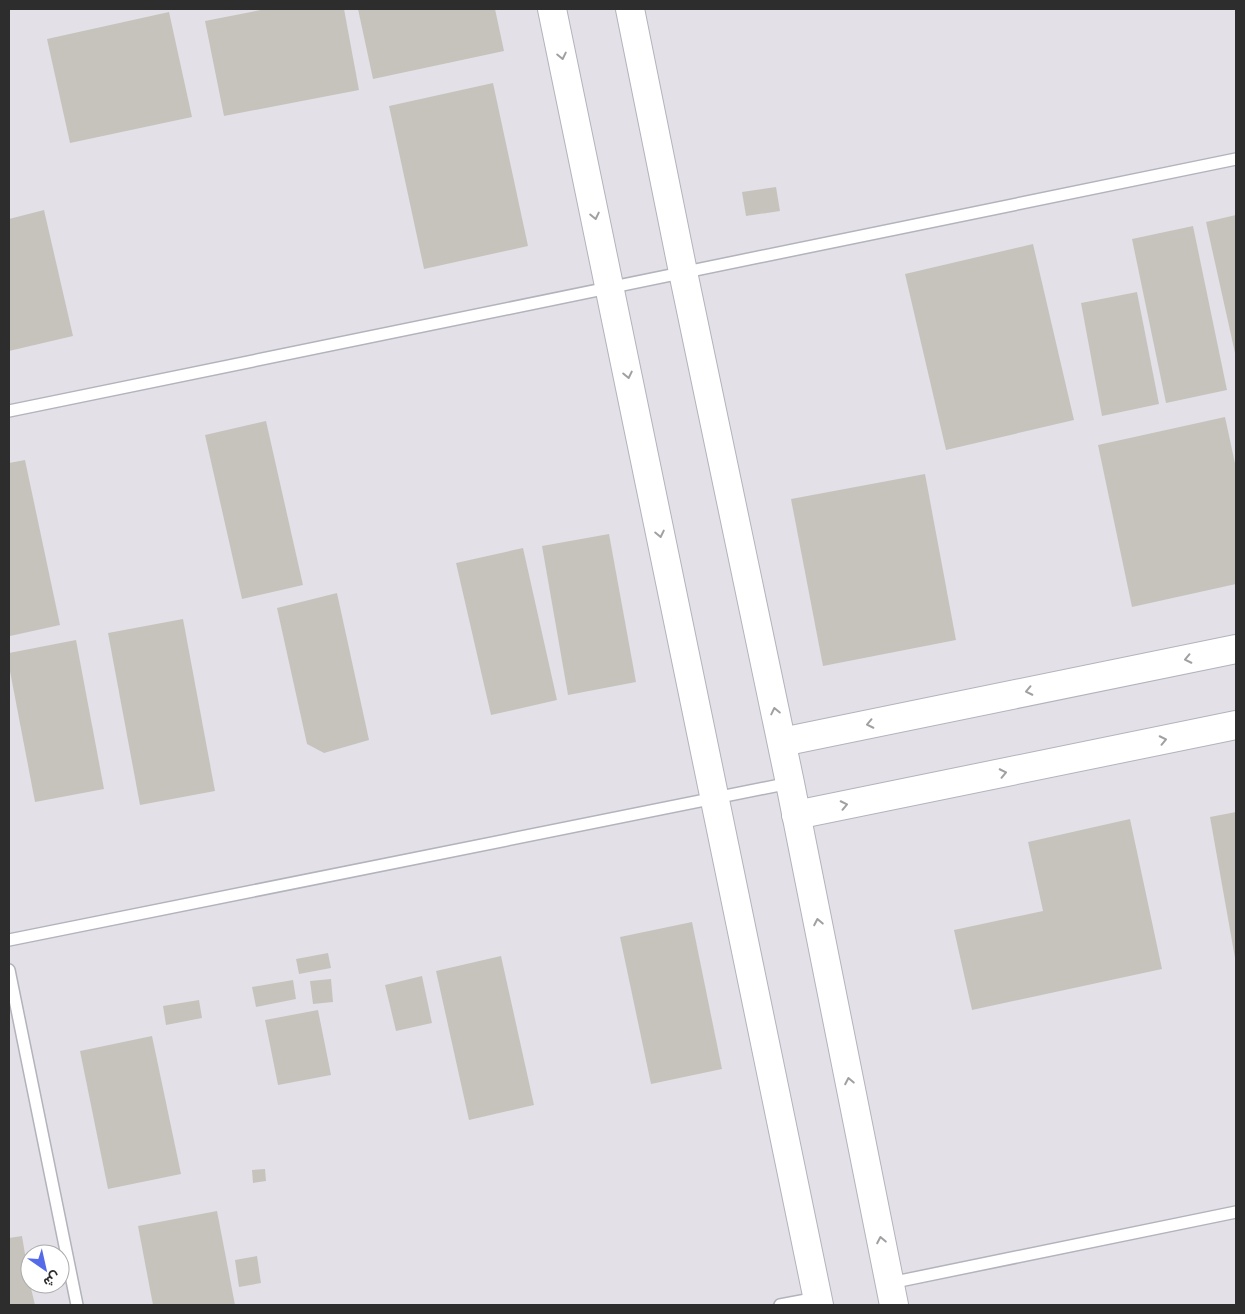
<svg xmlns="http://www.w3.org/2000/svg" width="1245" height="1314" font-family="'Fira Sans Condensed',Vazirmatn,sans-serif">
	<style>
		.industrial { fill: #e3e1e7; fill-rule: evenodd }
		.building { fill: #c6c3bd }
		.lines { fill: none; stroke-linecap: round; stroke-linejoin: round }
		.lane-casing { stroke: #b2b3bc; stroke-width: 14 }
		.secondary-casing { stroke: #b2b3bc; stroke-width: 30 }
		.lane { stroke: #fff; stroke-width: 11 }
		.secondary { stroke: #fff; stroke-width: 28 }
		.oneway { stroke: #a0a0a0 }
	</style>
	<rect width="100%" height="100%" fill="#ede9e2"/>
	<path class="industrial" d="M9 9H1236V1305H9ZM30 1254H60V1284H30Z"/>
	<g class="building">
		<path d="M266 9H344L359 90 224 116 205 21Z"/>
		<path d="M358 9H495L504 51 373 79Z"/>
		<path d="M169 12 192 117 70 143 47 39Z"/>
		<path d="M493 83 528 246 424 269 389 106Z"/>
		<path d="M776 187 780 211 746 216 742 192Z"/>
		<path d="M44 210 73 336 9 351V219Z"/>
		<path d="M1236 215V353H1235L1206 222Z"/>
		<path d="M1193 226 1227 390 1166 403 1132 239Z"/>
		<path d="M1033 244 1074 420 946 450 905 274Z"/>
		<path d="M1137 292 1159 404 1102 416 1081 303Z"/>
		<path d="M1225 417 1236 468V584L1132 607 1098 445Z"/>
		<path d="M266 421 303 585 242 599 205 435Z"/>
		<path d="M25 460 60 625 10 636 9 629V463Z"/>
		<path d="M925 474 956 640 823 666 791 499Z"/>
		<path d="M609 534 636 682 568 695 542 546Z"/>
		<path d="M523 548 557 700 491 715 456 563Z"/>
		<path d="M337 593 369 740 324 753 307 744 277 608Z"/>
		<path d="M183 619 215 791 140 805 108 633Z"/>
		<path d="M76 640 104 789 35 802 9 666V653Z"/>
		<path d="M1236 812V958H1235L1210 817Z"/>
		<path d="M1130 819 1162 969 972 1010 954 930 1043 911 1028 842Z"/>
		<path d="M692 922 722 1069 651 1084 620 937Z"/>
		<path d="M328 953 331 968 299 974 296 959Z"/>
		<path d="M501 956 534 1105 469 1120 436 971Z"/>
		<path d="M422 976 432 1023 396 1031 385 985Z"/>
		<path d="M331 979 333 1002 313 1004 310 981Z"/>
		<path d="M293 980 296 999 256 1007 252 987Z"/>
		<path d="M199 1000 202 1018 166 1025 163 1006Z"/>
		<path d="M318 1010 331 1075 278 1085 265 1020Z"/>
		<path d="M152 1036 181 1174 108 1189 80 1051Z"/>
		<path d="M265 1169 266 1181 253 1183 252 1170Z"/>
		<path d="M217 1211 235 1305H153L138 1226Z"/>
		<path d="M22 1236 30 1284 35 1305H9V1238Z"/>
		<path d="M257 1256 261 1283 239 1287 235 1260Z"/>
	</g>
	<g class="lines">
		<defs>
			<g id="lane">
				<path d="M9 411 1236 159"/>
				<path d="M9 940 790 783"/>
				<path d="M9 970 77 1305"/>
				<path d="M890 1283 1236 1212"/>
				<path d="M780 1305 817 1298"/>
			</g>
			<g id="secondary">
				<path d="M552 9 819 1305"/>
				<path d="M630 9 683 272 790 783 894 1305"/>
				<path d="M782 742 1236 649"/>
				<path d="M796 815 1236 725"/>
			</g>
		</defs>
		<use href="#lane" class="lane-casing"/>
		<use href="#secondary" class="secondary-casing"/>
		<use href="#lane" class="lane"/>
		<use href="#secondary" class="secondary"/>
	</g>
	<defs><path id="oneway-chevron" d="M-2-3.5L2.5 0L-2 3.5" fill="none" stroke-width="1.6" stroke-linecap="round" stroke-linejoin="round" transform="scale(1.25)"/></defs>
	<g class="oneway">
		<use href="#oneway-chevron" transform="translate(562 56) rotate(78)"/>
		<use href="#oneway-chevron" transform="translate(595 216) rotate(78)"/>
		<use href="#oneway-chevron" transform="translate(628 375) rotate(78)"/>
		<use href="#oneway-chevron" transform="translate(660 534) rotate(78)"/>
		<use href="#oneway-chevron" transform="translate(1188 659) rotate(168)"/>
		<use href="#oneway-chevron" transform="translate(1029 691) rotate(168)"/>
		<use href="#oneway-chevron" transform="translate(775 711) rotate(-102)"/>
		<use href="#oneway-chevron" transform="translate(870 724) rotate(168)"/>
		<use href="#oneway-chevron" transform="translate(1163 740) rotate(-12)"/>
		<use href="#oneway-chevron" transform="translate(1003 773) rotate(-12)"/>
		<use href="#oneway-chevron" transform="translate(844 805) rotate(-12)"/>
		<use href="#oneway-chevron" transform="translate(818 922) rotate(-101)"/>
		<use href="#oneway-chevron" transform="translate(849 1081) rotate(-101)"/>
		<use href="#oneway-chevron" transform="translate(881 1240) rotate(-101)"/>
	</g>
	<rect width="1245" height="1314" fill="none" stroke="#2d2d2d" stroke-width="20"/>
	<g transform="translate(45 1269) rotate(146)"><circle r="24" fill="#ffffff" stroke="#ababab"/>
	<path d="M0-4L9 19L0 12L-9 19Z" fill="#546ae8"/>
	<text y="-8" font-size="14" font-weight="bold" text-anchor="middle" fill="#2d2d2d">ش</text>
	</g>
</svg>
